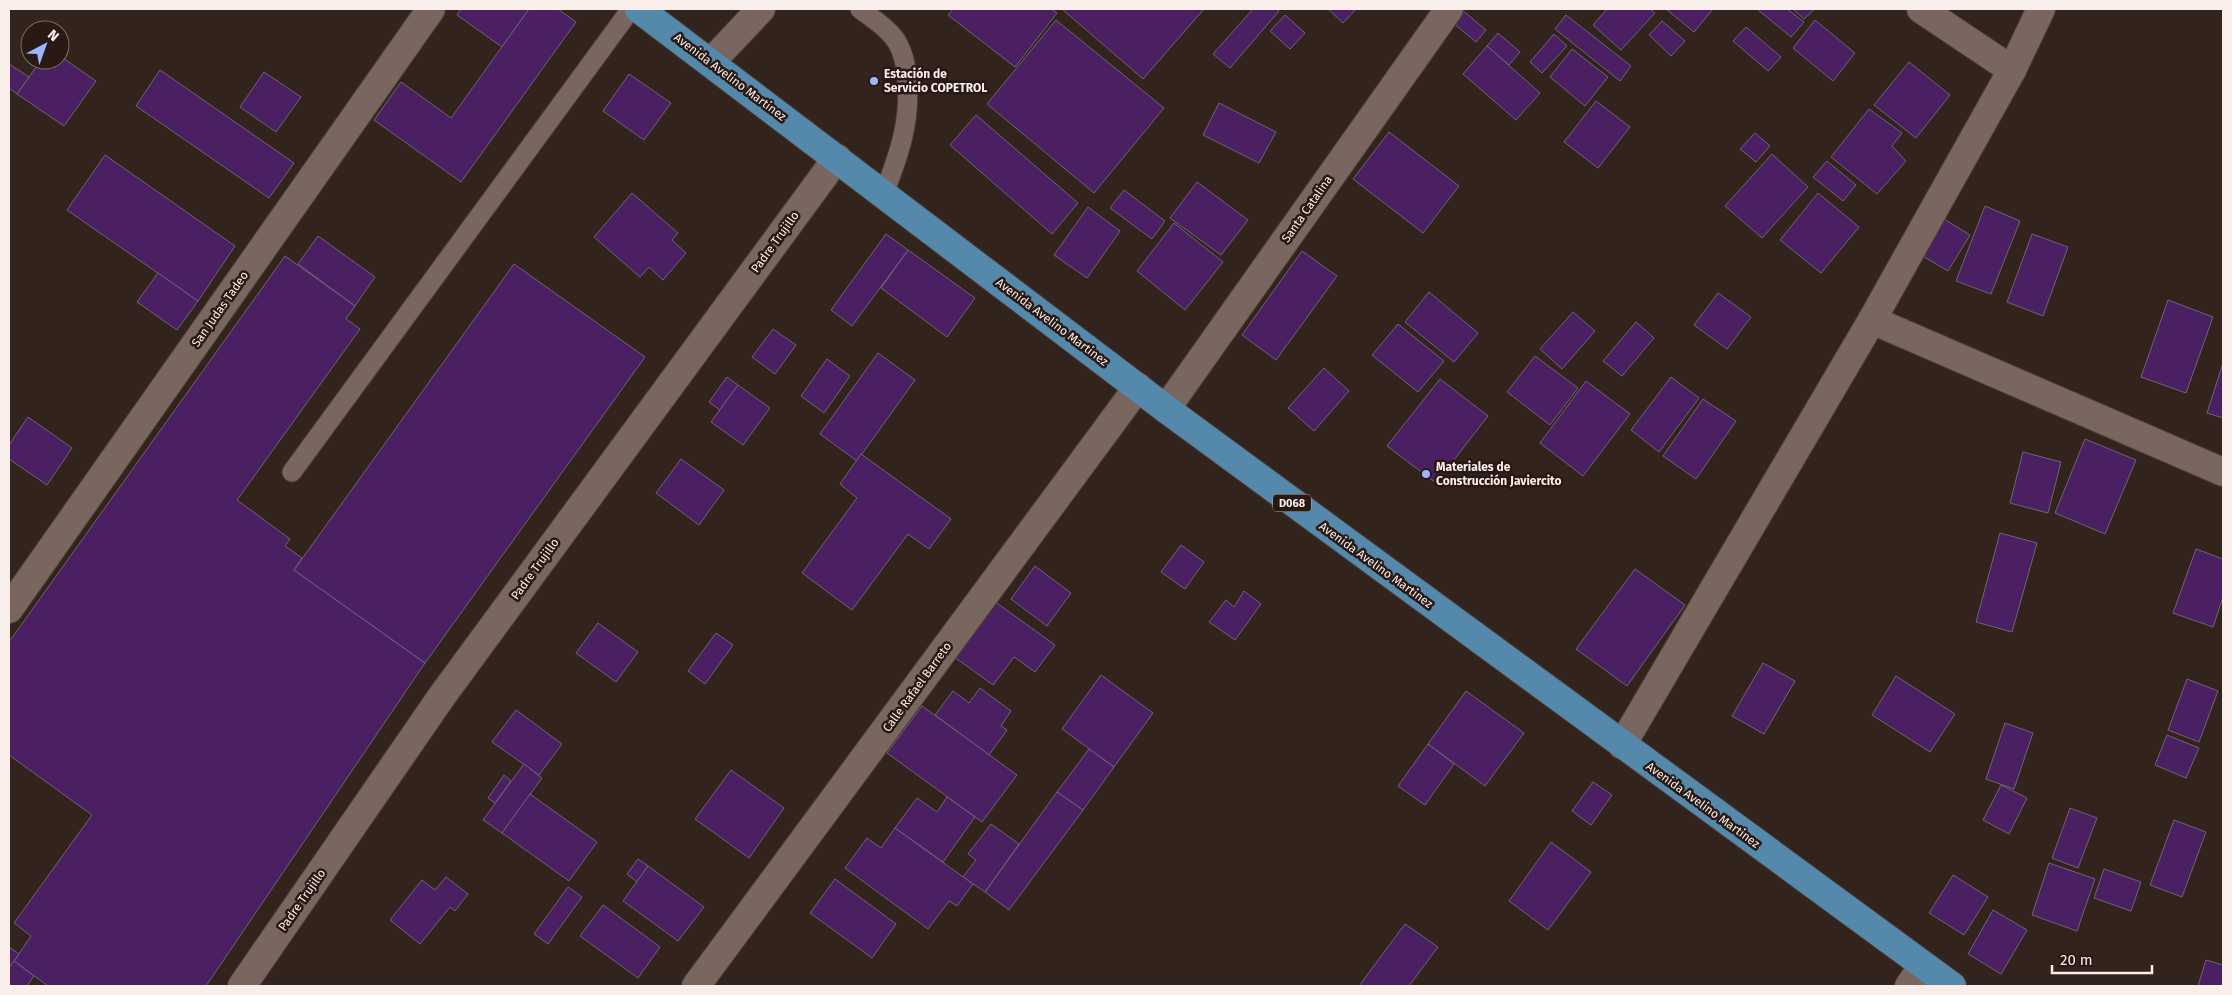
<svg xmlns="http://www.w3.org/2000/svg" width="2232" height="995" font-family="'Fira Sans',sans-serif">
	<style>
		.building { fill: #4a2063; stroke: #6e6574 }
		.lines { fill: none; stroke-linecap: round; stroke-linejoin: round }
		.service-casing { stroke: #4b3e39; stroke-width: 21 }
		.minor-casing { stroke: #4b3e39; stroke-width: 30 }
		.tertiary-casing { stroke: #4b3e39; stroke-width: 30 }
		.primary-casing { stroke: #4b3e39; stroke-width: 30 }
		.service { stroke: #79665f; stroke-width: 19 }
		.minor { stroke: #79665f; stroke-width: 28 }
		.tertiary { stroke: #79665f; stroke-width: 28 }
		.primary { stroke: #5489ab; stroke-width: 28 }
		.poi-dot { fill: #9eb4fd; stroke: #281914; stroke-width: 2 }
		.labels { text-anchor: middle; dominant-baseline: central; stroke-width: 5; stroke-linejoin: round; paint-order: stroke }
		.shield { fill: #281914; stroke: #bbaeaa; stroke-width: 1 }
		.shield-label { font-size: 11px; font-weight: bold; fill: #faeeea }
		.poi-label { font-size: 12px; font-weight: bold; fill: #faeeea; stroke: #281914; text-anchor: start }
		.street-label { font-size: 12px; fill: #faeeea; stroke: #281914 }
	</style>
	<rect width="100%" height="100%" fill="#32231d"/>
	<g class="building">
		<path d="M461 9H529L502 47 457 15Z"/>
		<path d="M529 9H558L576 22 461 182 374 120 401 82 451 118Z"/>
		<path d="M953 9H1051L1057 13 1015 67 948 15Z"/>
		<path d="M1062 9H1204L1143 79Z"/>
		<path d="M1253 9H1276L1279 11 1230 68 1213 54Z"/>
		<path d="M1328 9H1356L1343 23Z"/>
		<path d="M1461 9 1486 30 1476 42 1451 21Z"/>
		<path d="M1607 9H1650L1655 13 1621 50 1593 25Z"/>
		<path d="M1666 9H1713L1694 32Z"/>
		<path d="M1757 9H1787L1804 22 1791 37Z"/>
		<path d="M1793 9H1815L1804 19Z"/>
		<path d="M1285 15 1305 33 1290 49 1270 31Z"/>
		<path d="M1566 15 1631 66 1620 81 1555 29Z"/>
		<path d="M1056 20 1164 108 1094 193 987 104Z"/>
		<path d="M1815 20 1855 53 1833 81 1793 48Z"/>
		<path d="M1662 21 1685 41 1671 56 1649 35Z"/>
		<path d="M1746 27 1781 57 1768 71 1733 41Z"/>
		<path d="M1498 33 1520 52 1509 65 1487 46Z"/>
		<path d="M1554 34 1567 46 1542 73 1530 62Z"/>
		<path d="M1487 46 1540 93 1516 120 1463 74Z"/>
		<path d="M1572 49 1608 77 1585 106 1550 77Z"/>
		<path d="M60 56 96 81 64 126 17 94 41 60H60Z"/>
		<path d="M1909 62 1950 95 1916 138 1874 105Z"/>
		<path d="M9 64 29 77 17 94 9 88Z"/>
		<path d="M160 70 294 163 269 198 136 106Z"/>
		<path d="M264 72 301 97 276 132 240 107Z"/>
		<path d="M629 74 671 103 644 140 603 111Z"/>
		<path d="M1596 101 1630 127 1598 168 1564 142Z"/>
		<path d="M1219 103 1276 132 1259 163 1203 135Z"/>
		<path d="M1869 109 1902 133 1892 146 1906 161 1877 194 1831 157Z"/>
		<path d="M976 115 1078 203 1052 234 950 145Z"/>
		<path d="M1389 132 1459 186 1423 233 1353 179Z"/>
		<path d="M1755 133 1770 146 1756 162 1740 149Z"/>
		<path d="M1772 154 1808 187 1762 238 1725 206Z"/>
		<path d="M105 155 235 246 198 301 67 210Z"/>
		<path d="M1827 161 1856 185 1843 201 1813 177Z"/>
		<path d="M1197 182 1248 220 1221 255 1170 218Z"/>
		<path d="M1124 190 1165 221 1152 239 1110 208Z"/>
		<path d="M632 193 678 233 672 240 686 253 663 280 649 267 640 277 594 237Z"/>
		<path d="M1818 193 1859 227 1821 273 1780 240Z"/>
		<path d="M1985 206 2020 221 1991 294 1956 281Z"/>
		<path d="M1088 207 1120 231 1087 278 1054 255Z"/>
		<path d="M1936 214 1970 235 1948 271 1914 251Z"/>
		<path d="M1174 223 1223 262 1185 310 1137 271Z"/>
		<path d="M886 234 908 250 852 326 831 310Z"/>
		<path d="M2032 234 2068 247 2043 316 2007 302Z"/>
		<path d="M318 236 375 277 355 306 298 264Z"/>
		<path d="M908 250 975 298 947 337 881 288Z"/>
		<path d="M1302 251 1337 276 1276 360 1242 335Z"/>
		<path d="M285 256 355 306 346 319 360 329 237 500 290 539 285 546 302 558 294 570 425 663 206 986H48L14 961 31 936 14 923 92 815 9 755V642Z"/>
		<path d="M514 264 645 357 425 663 294 570Z"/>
		<path d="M158 273 198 301 177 330 137 302Z"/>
		<path d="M1429 292 1478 333 1454 362 1405 322Z"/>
		<path d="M1718 293 1751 317 1727 349 1694 325Z"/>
		<path d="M2168 300 2213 317 2186 393 2141 377Z"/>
		<path d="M1573 312 1595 331 1562 369 1540 349Z"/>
		<path d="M1636 322 1654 338 1622 376 1603 361Z"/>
		<path d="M1398 324 1444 361 1418 392 1372 355Z"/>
		<path d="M773 329 796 345 775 374 752 357Z"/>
		<path d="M878 353 915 380 857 461 820 434Z"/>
		<path d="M1535 356 1578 388 1550 425 1507 392Z"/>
		<path d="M827 359 850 376 824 413 801 396Z"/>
		<path d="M2223 363V418L2207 413Z"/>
		<path d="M1324 368 1349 391 1314 431 1288 408Z"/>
		<path d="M727 377 738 385 720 410 709 402Z"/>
		<path d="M1671 377 1699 398 1659 452 1631 430Z"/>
		<path d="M1440 379 1488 416 1436 483 1387 446Z"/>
		<path d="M1586 381 1630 414 1583 476 1540 443Z"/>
		<path d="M738 385 770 408 743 445 711 422Z"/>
		<path d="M1703 399 1736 421 1696 479 1663 456Z"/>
		<path d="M28 417 72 448 47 485 9 459V445Z"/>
		<path d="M2085 439 2136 460 2105 534 2055 513Z"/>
		<path d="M2023 452 2061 462 2048 513 2010 503Z"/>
		<path d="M861 454 951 519 929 549 908 534 852 610 802 573 857 498 840 484Z"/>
		<path d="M681 459 724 490 699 525 656 493Z"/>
		<path d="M2000 533 2037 543 2012 632 1976 622Z"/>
		<path d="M1181 545 1204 562 1185 589 1161 572Z"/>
		<path d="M2196 549 2223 559V597L2213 627 2173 613Z"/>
		<path d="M1035 566 1071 593 1047 626 1011 599Z"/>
		<path d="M1635 569 1685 605 1627 686 1576 649Z"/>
		<path d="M1244 591 1261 604 1235 640 1209 622 1226 600 1234 607Z"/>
		<path d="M994 601 1055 645 1035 672 1014 657 993 685 953 656Z"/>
		<path d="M598 623 638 652 616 682 576 653Z"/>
		<path d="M716 633 733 645 705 684 688 671Z"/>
		<path d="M1763 663 1795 681 1764 734 1732 716Z"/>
		<path d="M1101 675 1153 713 1114 767 1062 729Z"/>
		<path d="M1896 676 1955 714 1930 752 1872 715Z"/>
		<path d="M2187 679 2218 691 2199 742 2168 730Z"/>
		<path d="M980 688 1011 711 1001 726 1007 730 989 755 935 715 953 691 969 703Z"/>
		<path d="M1466 691 1524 733 1485 786 1428 744Z"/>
		<path d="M922 706 1017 775 982 822 887 753Z"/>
		<path d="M516 710 562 744 539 775 492 742Z"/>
		<path d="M2005 723 2033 733 2014 789 1986 779Z"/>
		<path d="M2167 735 2199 748 2186 778 2155 765Z"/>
		<path d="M1428 744 1454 764 1425 805 1398 786Z"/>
		<path d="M1089 749 1114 767 1083 810 1057 792Z"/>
		<path d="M524 764 542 778 502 833 483 820Z"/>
		<path d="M731 770 784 808 749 858 695 819Z"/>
		<path d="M504 775 511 781 495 803 488 798Z"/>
		<path d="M1593 782 1612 795 1591 825 1572 811Z"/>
		<path d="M2001 785 2027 798 2009 834 1983 820Z"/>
		<path d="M1057 792 1083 810 1009 910 985 892Z"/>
		<path d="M530 794 597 842 569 881 502 833Z"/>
		<path d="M947 797 975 817 943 862 895 828 917 798 937 812Z"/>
		<path d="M2070 808 2097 818 2078 868 2052 858Z"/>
		<path d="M2174 820 2206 832 2182 897 2150 885Z"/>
		<path d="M991 824 1019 844 985 892 963 877 976 860 968 854Z"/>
		<path d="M895 828 973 884 957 906 949 901 928 929 845 868 867 838 881 848Z"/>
		<path d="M1551 842 1591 872 1548 930 1509 901Z"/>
		<path d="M638 859 648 866 637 882 627 874Z"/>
		<path d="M2049 863 2095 879 2077 931 2032 915Z"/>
		<path d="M648 866 704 907 678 941 623 901Z"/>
		<path d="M2104 869 2141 882 2131 911 2094 898Z"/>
		<path d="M1953 875 1988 897 1964 935 1929 913Z"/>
		<path d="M446 877 468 894 455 911 450 907 420 944 390 920 422 880 435 890Z"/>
		<path d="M835 879 896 924 872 958 810 913Z"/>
		<path d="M568 887 582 897 548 944 534 934Z"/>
		<path d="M603 905 660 947 638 978 580 936Z"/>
		<path d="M1993 910 2027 930 2001 974 1968 954Z"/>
		<path d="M1405 924 1438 947 1409 986H1359Z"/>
		<path d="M9 947 19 954 9 968Z"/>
		<path d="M2206 960 2223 965V986H2198Z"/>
		<path d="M14 961 34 976 27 986H9V968Z"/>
	</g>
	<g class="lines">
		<defs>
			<g id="service">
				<path d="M860 9C873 19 888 28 897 42 904 54 906 65 907 78 911 122 899 154 884 194"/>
				<path d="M292 472 631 9"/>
			</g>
			<g id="minor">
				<path d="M1921 9 2012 70"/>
				<path d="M711 62 761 9"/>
				<path d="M1872 320 2223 472"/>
				<path d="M1166 409 1449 9"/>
				<path d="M9 609 431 9"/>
				<path d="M1622 745 1872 320 2012 70 2041 9"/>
				<path d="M242 986 442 696 837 158"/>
				<path d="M696 986 1138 387"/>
			</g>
			<path id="tertiary" d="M1909 986 1923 966"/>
			<path id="primary" d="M639 9 1166 409 1952 986"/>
		</defs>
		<use href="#service" class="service-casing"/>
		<use href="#minor" class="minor-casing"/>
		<use href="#tertiary" class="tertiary-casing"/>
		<use href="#primary" class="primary-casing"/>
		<use href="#service" class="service"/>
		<use href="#minor" class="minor"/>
		<use href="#tertiary" class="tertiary"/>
		<use href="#primary" class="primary"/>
	</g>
	<g class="poi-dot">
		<circle cx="874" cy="81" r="5"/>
		<circle cx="1426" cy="474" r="5"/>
	</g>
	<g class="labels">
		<rect class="shield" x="1273" y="494.5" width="38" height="17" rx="4"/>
		<g class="shield-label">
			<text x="1292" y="503">D068</text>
		</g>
		<g class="poi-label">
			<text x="884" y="74">Estación de<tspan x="884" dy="14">Servicio COPETROL</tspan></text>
			<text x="1436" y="467">Materiales de<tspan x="1436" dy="14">Construcción Javiercito</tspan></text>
		</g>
		<g class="street-label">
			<text transform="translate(730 77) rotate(37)">Avenida Avelino Martinez</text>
			<text transform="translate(1307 209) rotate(-55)">Santa Catalina</text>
			<text transform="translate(775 242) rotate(-54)">Padre Trujillo</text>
			<text transform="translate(220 309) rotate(-55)">San Judas Tadeo</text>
			<text transform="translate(1052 322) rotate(37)">Avenida Avelino Martinez</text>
			<text transform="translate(1376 565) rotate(36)">Avenida Avelino Martinez</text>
			<text transform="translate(535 569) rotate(-54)">Padre Trujillo</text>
			<text transform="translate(917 687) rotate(-54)">Calle Rafael Barreto</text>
			<text transform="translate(1703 805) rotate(36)">Avenida Avelino Martinez</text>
			<text transform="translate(302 900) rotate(-55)">Padre Trujillo</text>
		</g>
	</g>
	<rect width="2232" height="995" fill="none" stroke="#faeeea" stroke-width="20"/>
	<g transform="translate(45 45) rotate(41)"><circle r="24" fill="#281914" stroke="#7c6e6a"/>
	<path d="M0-4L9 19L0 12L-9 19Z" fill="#9eb4fd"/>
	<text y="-8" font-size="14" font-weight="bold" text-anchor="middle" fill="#faeeea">N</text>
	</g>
	<path d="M2052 965v8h100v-8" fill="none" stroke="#faeeea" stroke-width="2.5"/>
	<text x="2060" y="965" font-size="15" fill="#faeeea" stroke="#281914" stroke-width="4" paint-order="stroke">20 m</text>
</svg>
